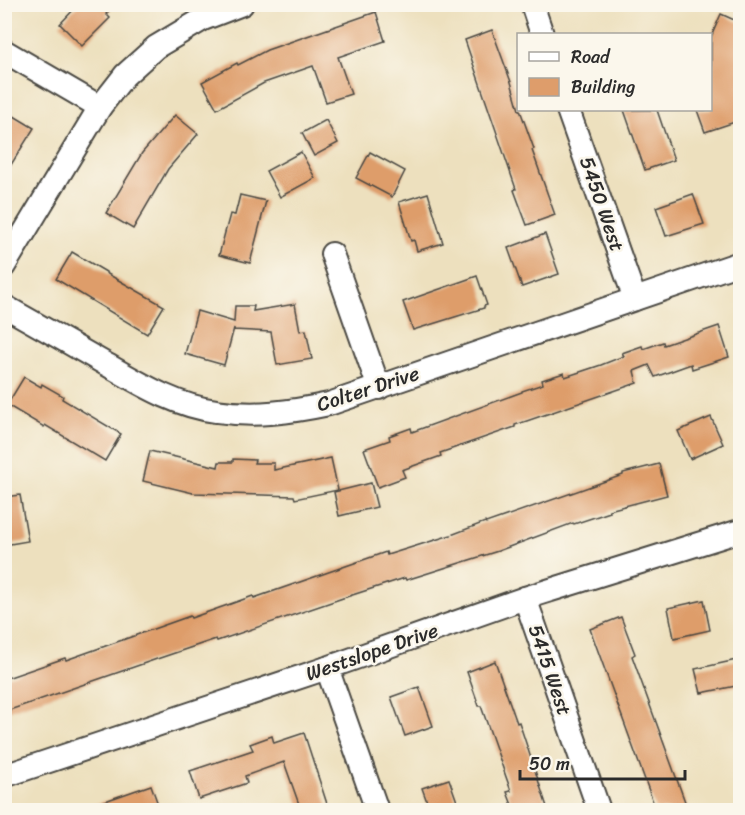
<svg xmlns="http://www.w3.org/2000/svg" width="745" height="815" font-family="Sriracha,sans-serif">
	<style>
		.building { fill: #de9d6b }
		.lines { fill: none; stroke-linecap: round; stroke-linejoin: round }
		.street-casing { stroke: #484641; stroke-width: 26 }
		.street { stroke: #fff; stroke-width: 22 }
		.labels { text-anchor: middle; dominant-baseline: central; stroke-width: 5; stroke-linejoin: round; paint-order: stroke }
		.street-label { font-size: 20px; fill: #2b2b2b; stroke: #fbf7ec }
	</style>
	<rect width="100%" height="100%" fill="#fbf7ec"/>
	<filter id="ink" filterUnits="userSpaceOnUse"><feTurbulence type="fractalNoise" baseFrequency=".0167" numOctaves="2"/><feDisplacementMap in="SourceGraphic" scale="12" xChannelSelector="R" yChannelSelector="G"/><feConvolveMatrix kernelMatrix="1 2 1 2 8 2 1 2 1" color-interpolation-filters="sRGB"/></filter>
	<filter id="wash" filterUnits="userSpaceOnUse"><feTurbulence type="fractalNoise" baseFrequency=".008" numOctaves="4" result="noise"/><feDisplacementMap in="SourceGraphic" scale="24" xChannelSelector="R" yChannelSelector="G"/><feGaussianBlur stdDeviation="1.35" result="paint"/><feColorMatrix in="noise" values="0 0 0 0 0 0 0 0 0 0 0 0 0 0 0 0 0 1.4 0 .05"/><feComposite in="paint" operator="in"/></filter>
	<g filter="url(#wash)">
		<rect width="100%" height="100%" fill="#ede0be"/>
		<g id="blocks">
			<g class="building">
				<path d="M79 4H115L106 14 110 18 82 46 60 24Z"/>
				<path d="M376 12 385 41 338 57 351 94 326 102 313 66 264 83 217 109 202 82 237 63 238 65 267 50Z"/>
				<path d="M721 14 741 23V120L705 132 697 110H711V37Z"/>
				<path d="M492 30 511 82 519 110H520L534 149 532 150 555 215 527 225 514 190 516 189 465 40Z"/>
				<path d="M4 110 34 128 4 176Z"/>
				<path d="M624 110H657L674 160 645 170Z"/>
				<path d="M175 115 198 134 168 169 133 229 106 213 142 153Z"/>
				<path d="M326 120 338 143 314 156 302 133Z"/>
				<path d="M301 152 315 178 280 197 266 171Z"/>
				<path d="M370 152 405 171 392 197 356 178Z"/>
				<path d="M428 193 443 243 417 251 414 240 411 241 399 202Z"/>
				<path d="M693 194 704 224 666 236 656 207Z"/>
				<path d="M240 195 266 201 250 263 219 255 230 214 235 215Z"/>
				<path d="M545 234 559 274 522 287 508 248Z"/>
				<path d="M72 252 106 272V273L164 306 147 334 56 279Z"/>
				<path d="M477 276 487 305 484 306V308L413 330 403 302Z"/>
				<path d="M295 304 300 331 306 330 312 359 277 365 271 332 234 330V328L224 365 185 354 197 311 234 322 235 306H254L253 311Z"/>
				<path d="M719 326 729 357 692 369 691 364 655 377 649 365 634 371 637 383 515 425V427L440 453 441 456 402 470 405 477 378 487 364 449 390 440 389 436 411 428 412 432 522 392V391L543 384 542 380 564 373 565 377 601 365 624 356 622 353 642 346 643 349 663 342 664 345Z"/>
				<path d="M24 377 41 387 42 384 63 396 62 399 121 434 105 461 45 425 44 427 7 405Z"/>
				<path d="M711 417 723 444 690 459 678 431Z"/>
				<path d="M150 451 218 467 219 462H233V459L255 460 254 463H274V470L331 458 338 490 295 499 294 496 193 493 143 481Z"/>
				<path d="M659 464 667 495 609 510 610 512 574 524 573 523 498 551 406 580 405 578 343 598 217 641 216 639 154 660 4 712V679L65 658 66 660 190 616 191 618 253 596 254 598 386 552 387 555 451 535 485 522 486 523 623 475V473Z"/>
				<path d="M371 483 377 507 339 516 334 492Z"/>
				<path d="M20 495 28 541 4 545V497Z"/>
				<path d="M704 600 710 630 674 638 668 608Z"/>
				<path d="M621 617 635 654 632 656 688 810H656L590 629Z"/>
				<path d="M741 659V685L701 693 695 669Z"/>
				<path d="M495 661 517 723 519 722 548 810H514L507 792 511 791 481 706H479L467 672Z"/>
				<path d="M419 687 433 726 405 736 391 697Z"/>
				<path d="M304 733 329 810H301L284 762 245 776 247 783 199 799 190 771 253 750 250 744 272 736 274 743Z"/>
				<path d="M449 779 460 810H430L422 788Z"/>
				<path d="M151 785 160 810H86L85 808Z"/>
			</g>
		</g>
	</g>
	<g filter="url(#ink)">
		<use href="#blocks" fill-opacity="0" stroke="#484641" stroke-width="1.5"/>
		<g class="lines">
			<defs>
				<g id="street">
					<path d="M532 4 542 34"/>
					<path d="M4 51 100 107"/>
					<path d="M568 110 635 299"/>
					<path d="M332 254 379 388"/>
					<path d="M4 266 100 107 125 75 156 47 203 19 242 4"/>
					<path d="M4 306C38 325 71 344 104 363 139 383 175 406 216 411 255 417 291 412 329 404L740 263"/>
					<path d="M525 598 599 810"/>
					<path d="M327 668 377 810"/>
					<path d="M4 776 327 668 525 598 740 531"/>
				</g>
			</defs>
			<use href="#street" class="street-casing"/>
			<use href="#street" class="street"/>
		</g>
	</g>
	<g class="labels">
		<g class="street-label">
			<text transform="translate(602 204) rotate(71)">5450 West</text>
			<text transform="translate(368 389) rotate(-18)">Colter Drive</text>
			<text transform="translate(372 652) rotate(-19)">Westslope Drive</text>
			<text transform="translate(550 670) rotate(71)">5415 West</text>
		</g>
	</g>
	<rect width="745" height="815" fill="none" stroke="#fbf7ec" stroke-width="24"/>
	<rect x="517" y="33" width="195" height="78" fill="#fbf7ec" stroke="#a8a59f" stroke-width="1.5"/>
	<rect x="529" y="52" width="30" height="9" fill="#ffffff" stroke="#a8a59f" stroke-width="1.5"/>
	<text x="571" y="63" font-size="18" fill="#2b2b2b">Road</text>
	<rect x="529" y="78" width="30" height="18" fill="#de9d6b" stroke="#a8a59f" stroke-width="1.5"/>
	<text x="571" y="93" font-size="18" fill="#2b2b2b">Building</text>
	<path d="M520 770v9h165v-9" fill="none" stroke="#2b2b2b" stroke-width="3"/>
	<text x="529" y="770" font-size="18" fill="#2b2b2b" stroke="#fbf7ec" stroke-width="4.5" paint-order="stroke">50 m</text>
</svg>
